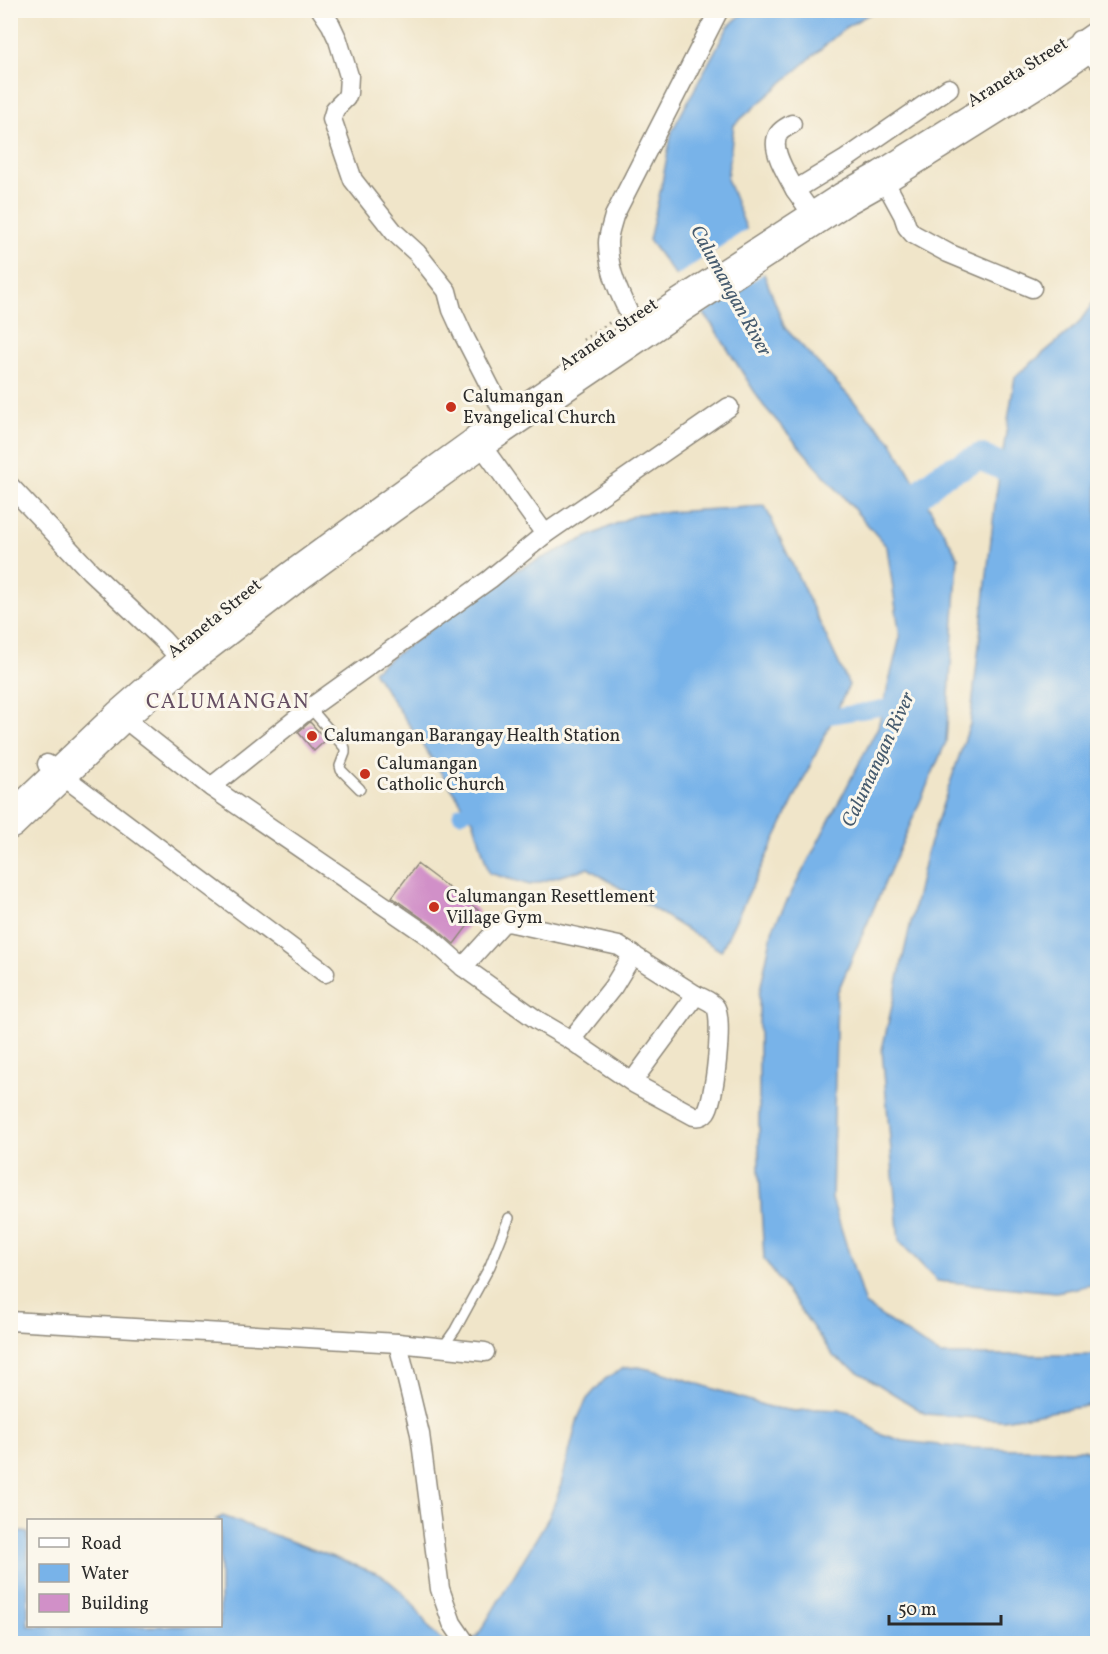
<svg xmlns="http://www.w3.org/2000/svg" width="1108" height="1654" font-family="Vollkorn,serif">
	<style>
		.water { fill: #78b3e9; stroke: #526f8a; stroke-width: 1.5 }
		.pier { fill: #f0e5c9 }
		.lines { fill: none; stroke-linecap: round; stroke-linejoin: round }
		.canal { stroke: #78b3e9; stroke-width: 15 }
		.river { stroke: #78b3e9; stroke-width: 27 }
		.building { fill: #d190c8 }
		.lane-casing { stroke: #8e887a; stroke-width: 12 }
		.street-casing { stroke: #8e887a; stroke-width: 21 }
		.highway-casing { stroke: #8e887a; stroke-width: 36 }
		.path { stroke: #8e887a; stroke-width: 3; stroke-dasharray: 1.5 4.5; stroke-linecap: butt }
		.lane { stroke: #fff; stroke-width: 9 }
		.street { stroke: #fff; stroke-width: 18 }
		.highway { stroke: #fff; stroke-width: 33 }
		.poi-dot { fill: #c8321e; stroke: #fbf7ec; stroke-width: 2 }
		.labels { text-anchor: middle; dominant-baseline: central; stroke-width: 6; stroke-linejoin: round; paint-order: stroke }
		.street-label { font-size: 18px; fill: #2b2b2b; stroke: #fbf7ec }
		.poi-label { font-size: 18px; fill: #2b2b2b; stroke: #fbf7ec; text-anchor: start }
		.water-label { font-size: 20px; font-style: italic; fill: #465b6e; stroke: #fbf7ec }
		.quarter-label { font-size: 21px; letter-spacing: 1.5px; fill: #654e62; stroke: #fbf7ec }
	</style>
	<rect width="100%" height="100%" fill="#fbf7ec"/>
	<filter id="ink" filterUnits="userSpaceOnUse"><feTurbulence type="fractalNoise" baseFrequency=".0167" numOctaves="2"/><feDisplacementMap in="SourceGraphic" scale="12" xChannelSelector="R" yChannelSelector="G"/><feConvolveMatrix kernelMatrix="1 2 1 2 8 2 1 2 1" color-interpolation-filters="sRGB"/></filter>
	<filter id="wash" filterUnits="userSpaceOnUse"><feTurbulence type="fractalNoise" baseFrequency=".008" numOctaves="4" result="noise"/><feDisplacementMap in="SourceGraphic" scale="24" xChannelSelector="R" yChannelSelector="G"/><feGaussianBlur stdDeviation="1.35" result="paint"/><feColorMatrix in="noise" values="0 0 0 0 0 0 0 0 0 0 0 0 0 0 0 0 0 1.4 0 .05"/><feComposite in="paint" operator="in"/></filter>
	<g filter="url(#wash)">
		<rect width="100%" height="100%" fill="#f0e5c9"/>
		<g class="water">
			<path d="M745 11H875L846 27 734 125 727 179 785 328 891 441 958 557 946 742 837 993 832 1199 865 1305 940 1355H1097V1404L1003 1420 926 1414 834 1357 764 1259 759 1170V995L773 928 878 727 900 637 887 547 763 405 713 326 649 240 661 188 672 131 728 27Z"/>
			<path d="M1097 297V1284L1056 1292 937 1281 899 1241 882 1050 927 851 970 724 996 495 1015 377 1078 324Z"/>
			<path d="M765 506 849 685 721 951 588 868 530 885 489 873 474 822 373 671 504 576 637 514Z"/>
			<path d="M639 1367 665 1373 769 1407 795 1411 817 1409 839 1410 853 1414 879 1433 903 1441 965 1448 1084 1450 1097 1454V1643H11L10 1530 28 1533V1626H220V1520H215L223 1516 381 1575C393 1584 404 1593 413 1604 422 1616 431 1634 444 1641 454 1645 468 1641 477 1637L549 1517 559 1492 578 1418 587 1399 605 1379 624 1368Z"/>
		</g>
		<path class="pier" d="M749 228 766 272 701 315 673 278Z"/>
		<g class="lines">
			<g class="canal">
				<path d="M814 719 900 705"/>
				<path d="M460 814 485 804"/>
			</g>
			<path class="river" d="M893 517 942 475 980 457 1025 476 1033 483"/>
		</g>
		<g id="blocks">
			<g class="building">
				<path d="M310 722 326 740 314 751 298 732Z"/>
				<path d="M417 864 479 911 454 944 433 926 392 897Z"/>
			</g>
		</g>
	</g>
	<g filter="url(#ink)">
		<use href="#blocks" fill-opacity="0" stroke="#8e887a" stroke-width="1.5"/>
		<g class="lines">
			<defs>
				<g id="lane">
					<path d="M310 708 345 748V753L340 766 341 770 360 789"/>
					<path d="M443 1347 455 1330 490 1266 509 1218"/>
				</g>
				<g id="street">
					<path d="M321 10 331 25 338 40 349 76 348 93 346 98 335 109 332 119 353 180 394 232 417 253 447 291 452 310 463 334 501 408 510 421"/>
					<path d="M1079 40 1098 62"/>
					<path d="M792 124C788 126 783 129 780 132 767 146 788 176 795 190"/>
					<path d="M879 171 903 215 907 227 913 234 948 253 1032 288"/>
					<path d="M815 218 795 190 846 159 949 88"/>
					<path d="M632 319C620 296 608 270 608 243 608 234 612 224 614 216L719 10"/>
					<path d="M474 435 545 534"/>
					<path d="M10 486 90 571 163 640 183 662"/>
					<path d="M117 713 211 787 427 935 463 967 537 1020 571 1040 635 1084 694 1116C699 1117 703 1116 706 1112 715 1100 723 1021 716 1008 713 1002 702 998 696 995L632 1082"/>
					<path d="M47 764 325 973"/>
					<path d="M211 787 310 708 490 579 545 534 729 407"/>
					<path d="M463 967 502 924 508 922 619 946 696 995"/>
					<path d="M571 1040 613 987 633 954"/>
					<path d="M10 1321 398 1343 485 1352"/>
					<path d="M398 1343 420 1434 440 1589 452 1623 465 1642 468 1644"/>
				</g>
				<path id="highway" d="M10 822 121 716 183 662 291 579 388 508 478 443 680 306 844 199 883 177 1039 79 1098 38"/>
			</defs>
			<use href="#lane" class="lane-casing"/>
			<use href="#street" class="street-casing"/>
			<use href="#highway" class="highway-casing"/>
			<path class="path" d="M583 340 615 319"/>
			<use href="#lane" class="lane"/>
			<use href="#street" class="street"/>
			<use href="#highway" class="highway"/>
		</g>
	</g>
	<g class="poi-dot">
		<circle cx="451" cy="407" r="6"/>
		<circle cx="312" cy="736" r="6"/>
		<circle cx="365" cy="774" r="6"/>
		<circle cx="434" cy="907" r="6"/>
	</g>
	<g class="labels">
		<g class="street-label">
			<text transform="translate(1018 73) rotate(-32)">Araneta Street</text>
			<text transform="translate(609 335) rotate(-34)">Araneta Street</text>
			<text transform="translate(215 619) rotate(-39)">Araneta Street</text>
		</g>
		<g class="poi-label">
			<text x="463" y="397">Calumangan<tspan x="463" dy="21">Evangelical Church</tspan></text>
			<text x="324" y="736">Calumangan Barangay Health Station</text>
			<text x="377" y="764">Calumangan<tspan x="377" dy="21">Catholic Church</tspan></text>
			<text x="446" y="897">Calumangan Resettlement<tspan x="446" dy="21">Village Gym</tspan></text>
		</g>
		<g class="water-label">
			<text transform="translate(730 291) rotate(61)">Calumangan River</text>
			<text transform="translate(879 760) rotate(-65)">Calumangan River</text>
		</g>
		<g class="quarter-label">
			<text x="228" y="702">CALUMANGAN</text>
		</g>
	</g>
	<rect width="1108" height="1654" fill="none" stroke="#fbf7ec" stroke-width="36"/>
	<rect x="27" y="1519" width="195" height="108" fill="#fbf7ec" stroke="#a8a59f" stroke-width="1.5"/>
	<rect x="39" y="1538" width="30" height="9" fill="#ffffff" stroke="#a8a59f" stroke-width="1.5"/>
	<text x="81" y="1549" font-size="18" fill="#2b2b2b">Road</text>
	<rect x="39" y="1564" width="30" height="18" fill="#78b3e9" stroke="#a8a59f" stroke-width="1.5"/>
	<text x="81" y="1579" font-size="18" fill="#2b2b2b">Water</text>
	<rect x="39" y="1594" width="30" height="18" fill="#d190c8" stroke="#a8a59f" stroke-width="1.5"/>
	<text x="81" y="1609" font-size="18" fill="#2b2b2b">Building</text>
	<path d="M889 1615v9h112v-9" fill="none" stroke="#2b2b2b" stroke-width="3"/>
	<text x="898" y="1615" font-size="18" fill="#2b2b2b" stroke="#fbf7ec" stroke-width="4.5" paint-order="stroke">50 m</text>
</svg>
